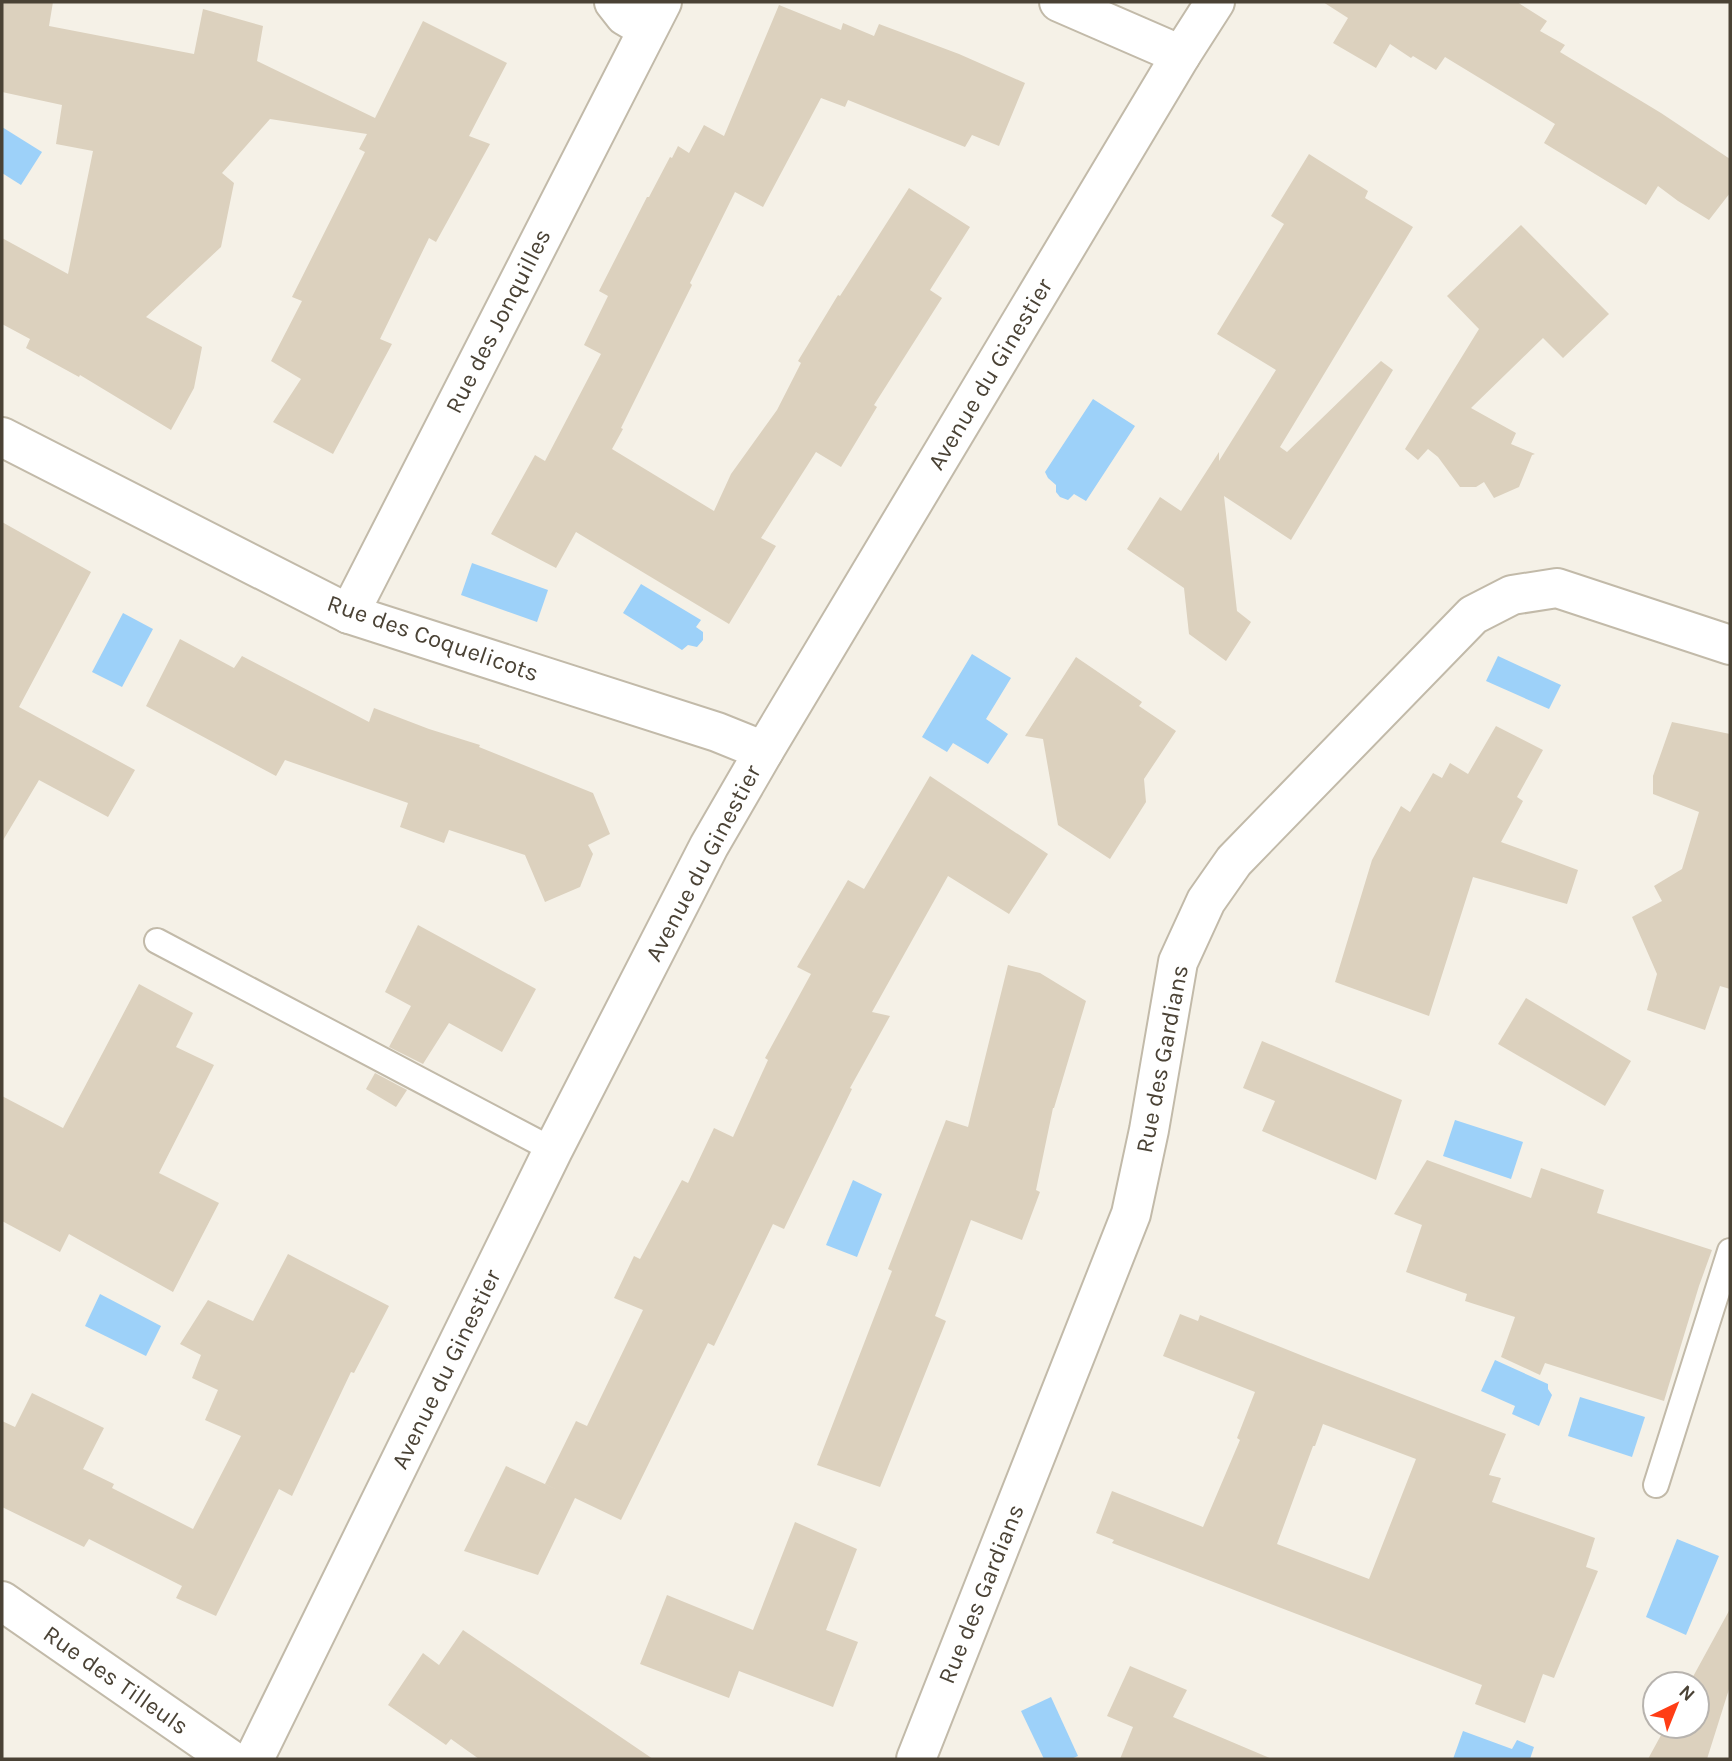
<svg xmlns="http://www.w3.org/2000/svg" width="1732" height="1761" font-family="Karla,sans-serif">
	<style>
		.water { fill: #9dd1f9 }
		.building { fill: #dcd1be; fill-rule: evenodd }
		.lines { fill: none; stroke-linecap: round; stroke-linejoin: round }
		.lane-casing { stroke: #c2baa9; stroke-width: 28 }
		.street-casing { stroke: #c2baa9; stroke-width: 42 }
		.lane { stroke: #fff; stroke-width: 24 }
		.street { stroke: #fff; stroke-width: 38 }
		.labels { text-anchor: middle; dominant-baseline: central; stroke-width: 7; stroke-linejoin: round; paint-order: stroke }
		.street-label { font-size: 24px; fill: #4a4235; stroke: #fff }
	</style>
	<rect width="100%" height="100%" fill="#f5f1e7"/>
	<g class="water">
		<path d="M2 127 42 152 21 185 2 173Z"/>
		<path d="M1093 399 1135 426 1086 501 1074 494 1068 500 1060 497 1056 492V485L1048 478 1045 472Z"/>
		<path d="M472 563 548 590 537 622 461 595Z"/>
		<path d="M641 584 701 620 696 627 703 632V640L697 647 688 645 682 650 623 613Z"/>
		<path d="M123 613 153 629 122 687 92 672Z"/>
		<path d="M972 654 1011 678 986 719 1008 734 988 764 953 743 947 752 922 737Z"/>
		<path d="M1498 656 1561 685 1549 709 1486 681Z"/>
		<path d="M1455 1120 1523 1142 1511 1179 1443 1156Z"/>
		<path d="M853 1180 882 1194 857 1257 826 1245Z"/>
		<path d="M100 1294 161 1326 146 1356 85 1326Z"/>
		<path d="M1495 1360 1548 1384V1389L1552 1395 1539 1426 1512 1414 1515 1406 1481 1391Z"/>
		<path d="M1580 1397 1645 1417 1632 1457 1568 1436Z"/>
		<path d="M1677 1539 1719 1556 1686 1635 1646 1617Z"/>
		<path d="M1051 1697 1078 1756 1071 1759H1044L1021 1711Z"/>
		<path d="M1463 1731 1512 1749 1517 1740 1534 1747 1530 1759H1453Z"/>
	</g>
	<g class="building">
		<path d="M2 2H53L49 26 194 54 203 9 263 26 257 61 375 118 423 21 507 63 469 136 490 144 436 242 429 238 380 339 392 344 333 454 273 422 301 379 271 361 302 301 292 297 365 152 359 149 367 134 270 119 222 173 234 183 221 247 146 317 202 347 194 388 171 430 80 375 79 377 26 348 30 339 2 324V238L68 274 93 151 56 144 62 105 2 92Z"/>
		<path d="M1323 2H1517L1547 21 1540 31 1565 45 1560 52 1661 113 1730 159V193L1709 220 1678 201 1658 186 1646 205 1544 143 1555 124 1445 57 1436 70 1413 56 1411 58 1390 44 1376 68 1333 43 1348 18Z"/>
		<path d="M779 5 841 30 843 23 874 36 879 24 959 54 1025 83 999 146 972 135 965 147 848 100 845 107 821 98 763 207 735 192 690 283 692 285 621 428 623 429 612 449 714 511 731 474 777 410 801 363 798 361 838 295 840 296 909 188 970 227 930 290 942 298 874 405 877 407 841 467 816 452 761 538 776 546 729 624 576 532 556 568 491 534 535 455 545 461 601 354 584 345 608 296 599 291 647 197H649L670 157 672 158 678 146 689 153 704 125 724 136Z"/>
		<path d="M1309 154 1368 191 1365 198 1413 227 1280 447 1287 452 1381 361 1393 370 1291 540 1224 496 1237 611 1251 622 1226 661 1189 634 1184 588 1127 549 1160 497 1181 511 1219 452V461L1276 370 1217 334 1284 224 1271 216Z"/>
		<path d="M1521 225 1609 314 1563 358 1543 338 1471 408 1516 433 1511 444 1535 454 1532 455 1519 487 1494 498 1484 482 1476 487H1460L1438 457 1428 449 1418 460 1405 449 1479 329 1447 296Z"/>
		<path d="M2 522 91 572 19 707 135 770 108 817 39 780 2 842Z"/>
		<path d="M180 639 234 668 242 656 369 722 374 708 429 729 480 745 479 747 593 793 610 834 588 845 593 854 580 887 545 902 525 855 449 830 444 843 400 827 408 803 285 760 276 776 146 706Z"/>
		<path d="M1076 657 1142 702 1139 706 1176 731 1144 779 1146 802 1110 859 1058 825 1043 739 1025 736Z"/>
		<path d="M1672 722 1730 734V989L1720 986 1705 1030 1647 1010 1657 974 1632 917 1662 901 1654 886 1682 869 1699 812 1653 794V776Z"/>
		<path d="M1496 726 1543 750 1517 797 1523 801 1501 842 1578 870 1567 904 1473 877 1429 1016 1335 982 1372 860 1401 806 1410 812 1433 773 1442 778 1450 763 1468 774Z"/>
		<path d="M930 776 1048 854 1009 914 948 876 872 1012 890 1016 850 1088 852 1089 784 1229 773 1224 714 1346 708 1343 621 1520 575 1498 538 1575 464 1551 506 1466 560 1491 545 1484 576 1421 587 1426 643 1310 614 1298 634 1256 640 1259 682 1180 688 1183 714 1128 733 1137 768 1060 765 1058 811 974 797 967 848 880 864 889Z"/>
		<path d="M418 925 536 989 502 1052 449 1023 423 1064 389 1047 411 1006 385 992Z"/>
		<path d="M1008 965 1040 973 1086 1001 1054 1108H1053L1036 1190 1040 1192 1022 1240 971 1220 935 1316 946 1321 880 1487 817 1465 892 1271 888 1269 946 1120 968 1127Z"/>
		<path d="M139 984 193 1013 176 1047 214 1065 159 1173 219 1203 173 1292 69 1234 60 1252 2 1221V1096L63 1128Z"/>
		<path d="M1526 998 1631 1061 1605 1106 1498 1044Z"/>
		<path d="M1262 1041 1402 1100 1376 1180 1262 1131 1275 1101 1243 1088Z"/>
		<path d="M375 1073 407 1090 396 1107 366 1089Z"/>
		<path d="M1427 1160 1531 1198 1541 1168 1604 1190 1597 1213 1712 1250 1699 1286 1664 1401 1545 1363 1540 1375 1501 1357 1515 1317 1465 1301 1467 1294 1406 1272 1422 1225 1394 1214Z"/>
		<path d="M288 1254 389 1306 354 1373 351 1372 292 1496 279 1489 216 1616 176 1598 182 1586 89 1539 84 1547 2 1507V1421L15 1427 32 1393 104 1428 83 1469 114 1484 112 1488 193 1529 241 1436 205 1420 218 1390 192 1378 201 1355 180 1344 208 1300 253 1321Z"/>
		<path d="M1180 1314 1198 1321 1200 1315 1308 1358 1506 1434 1489 1475 1501 1478 1492 1502 1595 1538 1586 1567 1598 1571 1554 1678 1543 1674 1525 1723 1475 1704 1482 1685 1112 1543 1114 1540 1096 1533 1112 1491 1203 1527 1240 1440 1237 1438 1255 1392 1163 1356ZM1323 1424 1416 1459 1369 1579 1277 1544 1313 1446H1315Z"/>
		<path d="M795 1522 857 1549 826 1630 858 1642 833 1707 739 1671 729 1698 640 1664 667 1595 753 1630Z"/>
		<path d="M1730 1609V1686L1707 1759H1648L1666 1726H1697V1684H1689Z"/>
		<path d="M463 1630 653 1759H479L451 1739 446 1745 388 1705 423 1653 439 1665Z"/>
		<path d="M1130 1666 1187 1690 1173 1717 1272 1759H1120L1133 1727 1107 1716Z"/>
	</g>
	<g class="lines">
		<defs>
			<g id="lane">
				<path d="M157 941 553 1150"/>
				<path d="M1656 1485 1730 1251"/>
			</g>
			<g id="street">
				<path d="M614 2 625 16 647 29"/>
				<path d="M1059 2 1181 55"/>
				<path d="M2 437 349 614 717 732 764 751"/>
				<path d="M349 614 662 2"/>
				<path d="M2 1601 230 1759"/>
				<path d="M254 1759 553 1150 709 846 764 751 1181 55 1215 2"/>
				<path d="M916 1759 1131 1214 1149 1130 1178 962 1206 901 1234 861 1473 615 1512 595 1557 588 1730 645"/>
			</g>
		</defs>
		<use href="#lane" class="lane-casing"/>
		<use href="#street" class="street-casing"/>
		<use href="#lane" class="lane"/>
		<use href="#street" class="street"/>
	</g>
	<g class="labels">
		<g class="street-label">
			<text transform="translate(498 321) rotate(-63)">Rue des Jonquilles</text>
			<text transform="translate(990 374) rotate(-59)">Avenue du Ginestier</text>
			<text transform="translate(433 638) rotate(19)">Rue des Coquelicots</text>
			<text transform="translate(703 863) rotate(-62)">Avenue du Ginestier</text>
			<text transform="translate(1162 1059) rotate(-79)">Rue des Gardians</text>
			<text transform="translate(446 1369) rotate(-64)">Avenue du Ginestier</text>
			<text transform="translate(981 1594) rotate(-68)">Rue des Gardians</text>
			<text transform="translate(116 1680) rotate(35)">Rue des Tilleuls</text>
		</g>
	</g>
	<rect width="1732" height="1761" fill="none" stroke="#4a4235" stroke-width="7"/>
	<g transform="translate(1676 1705) rotate(43)"><circle r="33" fill="#ffffff" stroke="#b7b3ae" stroke-width="2"/>
	<path d="M0-5L12 26L0 18L-12 26Z" fill="#ff3d15"/>
	<text y="-10" font-size="19" font-weight="bold" text-anchor="middle" fill="#4a4235">N</text>
	</g>
</svg>
